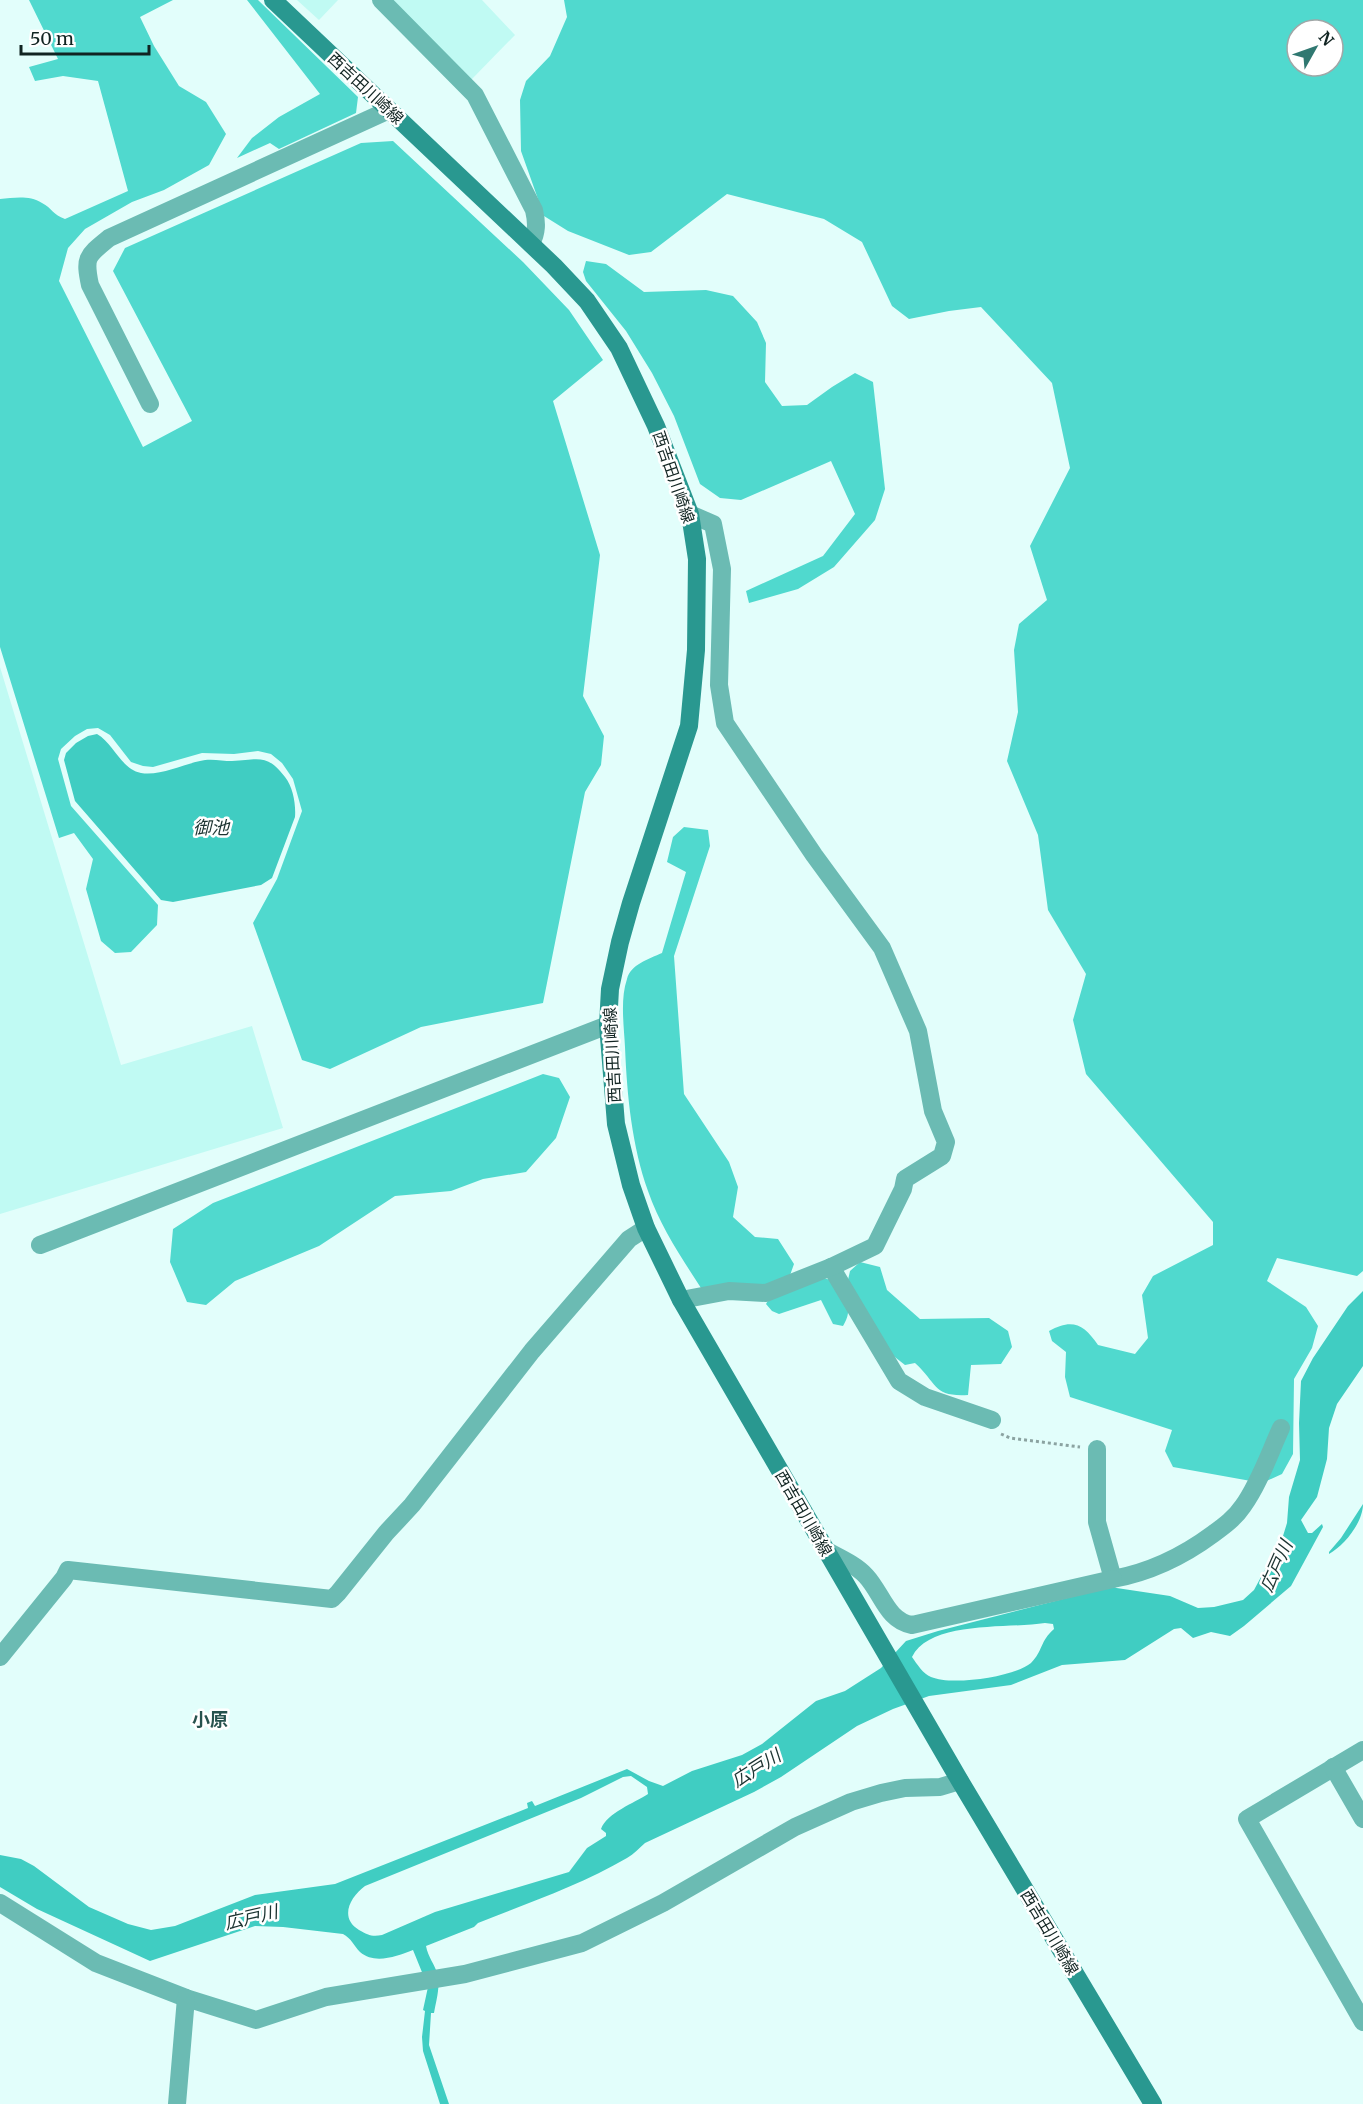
<svg xmlns="http://www.w3.org/2000/svg" width="1363" height="2104" font-family="Merriweather,'Noto Sans JP',serif">
	<style>
		.built { fill: #c0faf3 }
		.forest { fill: #50d9ce; fill-rule: evenodd }
		.water { fill: #40cdc2; fill-rule: evenodd }
		.lines { fill: none; stroke-linecap: round; stroke-linejoin: round }
		.path { stroke: #8ba3a1; stroke-width: 3; stroke-dasharray: 3 3; stroke-linecap: butt }
		.minor { stroke: #6bbbb3; stroke-width: 18 }
		.tertiary { stroke: #6bbbb3; stroke-width: 18 }
		.secondary { stroke: #299890; stroke-width: 18 }
		.labels { text-anchor: middle; dominant-baseline: central; stroke-width: 5; stroke-linejoin: round; paint-order: stroke }
		.street-label { font-size: 16px; fill: #112422; stroke: #fff }
		.water-label { font-size: 18px; font-style: italic; fill: #1c3331; stroke: #fff }
		.neighbourhood-label { font-size: 18px; font-weight: bold; fill: #27524e; stroke: #fff }
	</style>
	<rect width="100%" height="100%" fill="#e2fefb"/>
	<g class="built">
		<path d="M297 0H338L319 20Z"/>
		<path d="M391 0H482L515 35 471 80Z"/>
		<path d="M0 667 121 1065 252 1026 283 1128 0 1214Z"/>
	</g>
	<g class="forest">
		<path d="M29 0H173L140 17 154 46 179 86 206 102 226 134 209 165 164 190 132 202 85 229 68 248 59 281 143 447 192 421 113 271 125 248 361 143 393 141 523 262 569 310 603 360 553 401 600 555 583 696 604 736 601 765 585 792 543 1003 421 1027 330 1069 302 1060 253 923 277 879 302 811 293 779 282 763 271 754 258 751 234 754 202 753 153 767 143 766 131 762 110 735 98 728 87 729 75 736 61 749 58 759 71 806 158 905 157 925 131 952 115 953 101 941 86 889 93 859 74 833 59 838 0 647V199C14 198 29 195 42 203 52 208 53 215 65 219L128 191 98 81 63 76 35 81 29 67 58 59Z"/>
		<path d="M247 0H258L358 97 356 113 279 149 270 143 237 158 252 138 279 117 320 94Z"/>
		<path d="M564 0H1363V1271L1357 1276 1277 1258 1267 1281 1306 1307 1318 1326 1312 1348 1294 1379 1293 1454 1282 1474 1262 1483 1173 1467 1165 1451 1172 1430 1070 1397 1065 1377 1066 1352 1052 1341 1049 1331C1072 1318 1084 1324 1098 1345L1135 1354 1148 1338 1142 1295 1153 1276 1213 1245V1222L1086 1074 1073 1020 1086 974 1048 910 1038 835 1007 761 1018 712 1014 650 1019 624 1047 600 1030 546 1070 468 1052 383 981 307 949 311 909 319 892 306 862 242 824 219 727 194 651 252 629 255 568 231 544 216 521 151 520 100 526 81 550 56 567 17ZM1297 30H1333V66H1297Z"/>
		<path d="M586 261 606 264 644 292 706 290 733 296 757 322 766 343 765 382 782 406 807 405 832 387 855 373 873 382 885 489 875 520 834 567 798 589 749 603 746 591 823 556 855 514 831 461 741 500 720 498 700 484 674 416 652 373 626 331 586 281 583 272Z"/>
		<path d="M684 827 708 830 710 846 674 956 684 1094 729 1162 738 1187 733 1217 755 1237 778 1239 794 1264 789 1278 767 1286 701 1288C681 1257 660 1226 648 1191 632 1146 627 1096 625 1047 624 1027 620 999 627 979 631 964 649 959 662 953L686 872 667 862 673 837Z"/>
		<path d="M543 1074 559 1078 570 1097 556 1138 526 1172 483 1179 451 1191 395 1196 319 1246 235 1281 206 1305 187 1302 170 1262 173 1229 213 1203Z"/>
		<path d="M860 1262 880 1267 887 1290 920 1319 989 1318 1008 1331 1012 1347 1001 1364 971 1365 968 1395C933 1397 938 1384 915 1363L905 1365 891 1354 848 1280 850 1271Z"/>
		<path d="M820 1277 834 1281C844 1298 855 1307 843 1326L833 1324 821 1300 779 1314 772 1311 766 1304 770 1297Z"/>
	</g>
	<g class="water">
		<path d="M97 734C114 744 121 769 141 773 160 776 181 765 200 761 210 758 222 761 232 761 258 760 267 753 285 777 293 787 296 804 295 817L272 878 261 885 173 902 161 900 75 801 64 760 66 753 76 743 88 736Z"/>
		<path d="M1363 1291V1366L1337 1404 1329 1428 1327 1459 1317 1497 1301 1520 1308 1533H1312L1322 1524 1323 1527 1291 1586 1244 1626 1230 1636 1211 1632 1193 1638 1181 1628 1174 1629 1125 1660 1062 1665 1011 1685 929 1696 893 1709 857 1726 781 1777 754 1792 645 1843C639 1848 634 1854 627 1858 581 1885 528 1903 478 1923L474 1927 426 1946C428 1957 435 1965 437 1973 441 1985 436 2001 434 2013H431L429 2045 449 2104H440L423 2051 422 2037 425 2011 423 2010 428 1987 413 1950C397 1956 375 1965 360 1952 354 1946 351 1938 343 1934L283 1927 255 1926 150 1961 37 1909 0 1887V1855L21 1859 34 1866 89 1907 128 1924 151 1930 175 1926 255 1895 335 1884 528 1808 527 1803 532 1801 535 1806 627 1769 649 1781 663 1786 692 1771 742 1755 762 1744 816 1701 845 1691 881 1668 906 1641 938 1631 1110 1587 1170 1596 1198 1608 1214 1607 1243 1600 1254 1590 1283 1536 1287 1523 1289 1497 1300 1460 1299 1423 1301 1381 1313 1358 1348 1306ZM1045 1623 1053 1624 1054 1629C1040 1641 1043 1651 1031 1663 1014 1677 952 1686 931 1677 923 1674 917 1664 912 1657 930 1620 1010 1629 1045 1623ZM631 1776 647 1787 648 1794C634 1803 607 1813 601 1829L606 1833V1836L587 1848 569 1872 435 1912 382 1935C372 1937 368 1935 359 1930 339 1918 350 1897 365 1886L581 1798 623 1777Z"/>
		<path d="M1363 1504C1363 1522 1345 1545 1329 1554V1552L1341 1538Z"/>
	</g>
	<g class="lines">
		<path class="path" d="M1001 1434 1010 1438 1080 1447"/>
		<g class="minor">
			<path d="M381 0 475 95 534 210C537 223 537 232 531 244"/>
			<path d="M150 404 90 285C84 257 87 256 109 238L389 110"/>
			<path d="M831 1267 899 1381 925 1397 992 1420"/>
			<path d="M681 1300 729 1291 766 1293 831 1267 875 1246 903 1189 905 1179 942 1156 946 1142 933 1111 918 1031 882 948 814 855 725 723 719 685 722 569 713 524 690 514"/>
			<path d="M1097 1449V1522L1113 1579C1151 1572 1182 1557 1213 1534 1224 1526 1235 1518 1243 1506 1259 1484 1270 1452 1281 1428"/>
			<path d="M827 1551C840 1558 856 1565 866 1576 882 1593 887 1621 912 1625L1113 1579"/>
			<path d="M0 1657 64 1578 68 1570 332 1599 338 1593 386 1533 412 1505 532 1351 629 1239 646 1228"/>
			<path d="M1363 1750 1247 1819 1363 2022"/>
			<path d="M1333 1767 1363 1819"/>
			<path d="M0 1903 96 1963 186 1998 256 2020 326 1997 465 1974 582 1943 663 1903 795 1827 851 1802 881 1793 905 1788 940 1787 960 1781"/>
			<path d="M177 2104 186 1998"/>
		</g>
		<path class="tertiary" d="M40 1245 608 1025"/>
		<path class="secondary" d="M273 0 554 266 587 301 619 348 656 426 690 514 697 559 696 650 689 726 631 903 620 942 610 989 608 1025 616 1124 631 1185 646 1228 681 1300 960 1781 1153 2104"/>
	</g>
	<g class="labels">
		<g class="street-label">
			<text transform="translate(366 88) rotate(43)">西吉田川崎線</text>
			<text transform="translate(674 477) rotate(71)">西吉田川崎線</text>
			<text transform="translate(612 1055) rotate(-93)">西吉田川崎線</text>
			<text transform="translate(804 1513) rotate(60)">西吉田川崎線</text>
			<text transform="translate(1050 1932) rotate(59)">西吉田川崎線</text>
		</g>
		<g class="water-label">
			<text x="211" y="827">御池</text>
			<text transform="translate(1276 1566) rotate(-66)">広戸川</text>
			<text transform="translate(756 1768) rotate(-32)">広戸川</text>
			<text transform="translate(251 1917) rotate(-13)">広戸川</text>
		</g>
		<g class="neighbourhood-label">
			<text x="210" y="1719">小原</text>
		</g>
	</g>
	<g transform="translate(1315 48) rotate(50)"><circle r="28" fill="#ffffff" stroke="#a0a7a7" stroke-width="1.5"/>
	<path d="M0-4.5L10 22L0 15L-10 22Z" fill="#307871"/>
	<text y="-9" font-size="16" font-weight="bold" text-anchor="middle" fill="#112422">N</text>
	</g>
	<path d="M21 45v9h128v-9" fill="none" stroke="#112422" stroke-width="3"/>
	<text x="30" y="45" font-size="18" fill="#112422" stroke="#ffffff" stroke-width="4.5" paint-order="stroke">50 m</text>
</svg>
